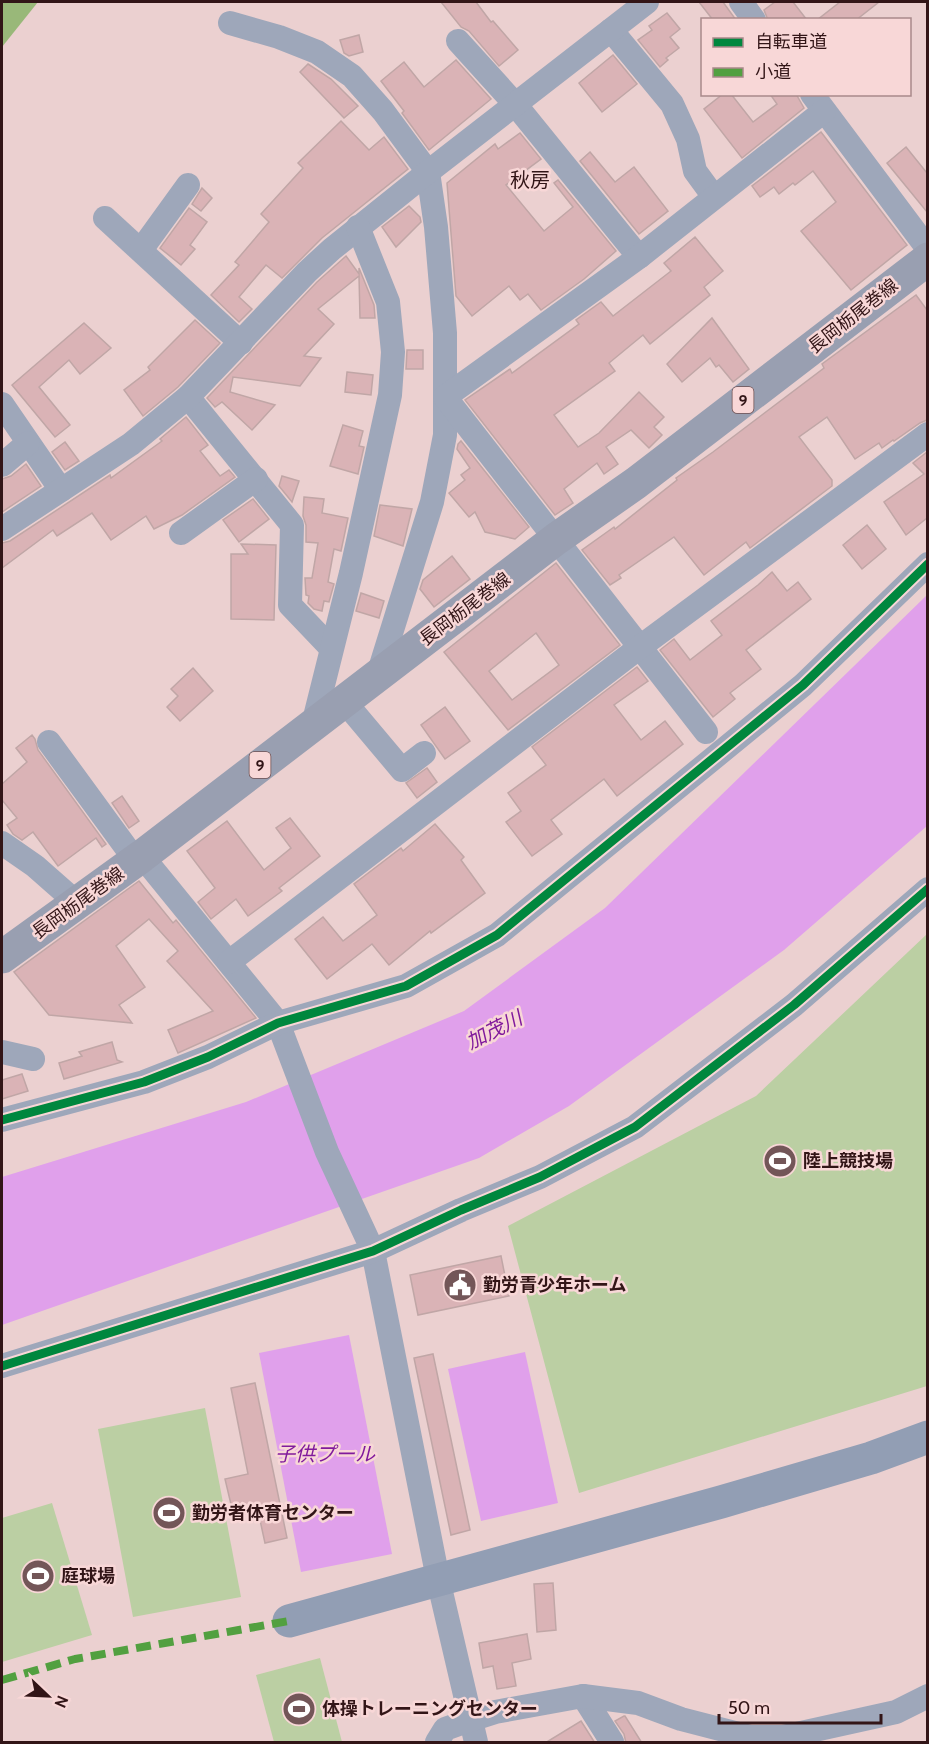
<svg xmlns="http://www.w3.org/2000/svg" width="929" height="1744" font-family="Cabin,'Noto Sans JP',sans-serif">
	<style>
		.green { fill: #bbcfa3 }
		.forest { fill: #99b879 }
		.water { fill: #e0a0eb }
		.building { fill: #dab3b6; stroke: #c0a6a6; stroke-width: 1.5; fill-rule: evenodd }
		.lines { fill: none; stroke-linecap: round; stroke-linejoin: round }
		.street { stroke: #9ea7ba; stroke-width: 24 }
		.secondary { stroke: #929eb4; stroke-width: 33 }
		.primary { stroke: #999fb1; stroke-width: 33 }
		.quiet { stroke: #52a040; stroke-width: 8; stroke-dasharray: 15 8; stroke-linecap: butt }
		.cycleway-casing { stroke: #f8d7d7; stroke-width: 13 }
		.cycleway { stroke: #00873e; stroke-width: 9 }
		.labels { text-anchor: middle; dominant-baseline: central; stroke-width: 5; stroke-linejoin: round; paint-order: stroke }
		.shield { fill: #f8d7d7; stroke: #6d4f51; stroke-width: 1.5 }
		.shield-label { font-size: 16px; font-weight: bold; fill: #321517 }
		.street-label { font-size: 18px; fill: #321517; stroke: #f8d7d7 }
		.poi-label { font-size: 18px; font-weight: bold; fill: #321517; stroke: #f8d7d7; text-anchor: start }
		.neighbourhood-label { font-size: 20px; fill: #321517; stroke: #f8d7d7 }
		.water-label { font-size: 20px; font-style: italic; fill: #811a9c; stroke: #f8d7d7 }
	</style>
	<rect width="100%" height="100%" fill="#ebd0d0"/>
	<g class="green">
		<path d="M927 934V1386L579 1493 508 1226 756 1096Z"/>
		<path d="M205 1408 241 1597 133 1617 98 1429Z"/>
		<path d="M52 1503 92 1635 2 1662V1518Z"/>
		<path d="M320 1658 342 1742H274L256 1675Z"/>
	</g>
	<path class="forest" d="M2 2H38L2 47Z"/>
	<g class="water">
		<path d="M927 595V826L784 950 569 1106 479 1158 2 1325V1177L246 1102 464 1011 605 908Z"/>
		<path d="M349 1335 392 1554 301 1572 259 1353Z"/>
		<path d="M525 1352 558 1503 481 1521 448 1369Z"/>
	</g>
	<g class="building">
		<path d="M441 2H476L491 22 493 21 518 50 499 66 469 31 461 27Z"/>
		<path d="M699 2H723L736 20H713Z"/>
		<path d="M775 2H793L807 20H768L764 10Z"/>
		<path d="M840 2H879L856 20H817Z"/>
		<path d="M667 13 680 29 670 37 679 48 666 58 668 60 660 67 638 40 652 30 649 26Z"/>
		<path d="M359 35 363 52 349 56 344 53 340 40Z"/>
		<path d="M613 55 637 84 602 112 579 83Z"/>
		<path d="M456 60 491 99 429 150 402 113 404 111 381 81 404 62 424 87Z"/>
		<path d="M308 64 331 79 358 106 344 118 300 72Z"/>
		<path d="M723 94H731L753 122 777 104 770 94H796L804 108 742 158 704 109Z"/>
		<path d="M341 121 369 150 384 137 408 169 322 238 282 278 266 265 239 297 252 309 239 322 211 295 239 265 235 262 269 222 261 214 303 168 298 163Z"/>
		<path d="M821 132 907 245 851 290 801 231 836 202 813 171 795 185 793 183 779 194 774 187 760 197 752 186Z"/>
		<path d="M520 133 541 159 506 185 544 231 573 207 554 183 558 180 616 251 584 279 541 310 528 294 520 300 509 286 472 316 456 296 447 183 495 144 498 149Z"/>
		<path d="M906 147 927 173V212L887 163Z"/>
		<path d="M590 152 615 182 634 167 668 211 639 234 580 161Z"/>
		<path d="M202 188 212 198 201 211 192 204Z"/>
		<path d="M409 206 420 217 421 222 396 247 382 227Z"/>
		<path d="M189 208 207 222 190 245 195 249 181 265 160 248Z"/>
		<path d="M695 237 723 271 704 287 710 295 650 344 643 335 609 363 615 371 554 415 578 447 599 433 639 392 664 417 654 427 662 435 649 448 631 430 606 447 618 464 604 474 597 463 564 489 573 503 555 515 465 400 510 369 512 373 579 324 576 320 601 302 613 316 671 271 664 263Z"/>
		<path d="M346 256 359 274V268L374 305 375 318H360L359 276 318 309 334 324 304 356 321 358 300 386 233 377 230 392 275 405 252 430 222 402 215 407 207 398 317 282Z"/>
		<path d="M916 295 927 310V420L920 423 894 441 893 440 882 448 879 443 855 459 827 417 799 437 832 480V486L750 548 746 542 704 575 674 537 619 575 621 578 610 585 582 550 614 527 615 529 677 480 676 478 713 452 824 368 822 364Z"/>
		<path d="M712 318 749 369 733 382 719 365 716 367 710 358 682 382 667 364Z"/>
		<path d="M195 320 220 343 178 387 143 416 124 390 150 370 148 367Z"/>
		<path d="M84 323 111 348 80 374 69 360 39 387 70 425 55 437 12 385Z"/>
		<path d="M407 350H423V369H406Z"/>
		<path d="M347 372 373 375 371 395 345 392Z"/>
		<path d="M186 417 208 445 200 451 220 476 229 470 235 477 182 515 154 529 146 516 111 540 92 513 57 536 53 530 2 568V543L10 541 110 475 111 478 162 441 160 439Z"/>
		<path d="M343 425 363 431 359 446 364 447 358 474 330 466Z"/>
		<path d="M461 441 529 527 515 539 485 532 475 512 469 517 449 493 465 480 461 475 470 468 457 449 458 444Z"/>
		<path d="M65 442 79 461 65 470 52 452Z"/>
		<path d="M927 452V518L906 535 884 502 924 474 913 463Z"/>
		<path d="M26 464 41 486 2 512V479L11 476Z"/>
		<path d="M282 476 299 481 292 502 279 486Z"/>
		<path d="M304 497 324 499 322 513 348 518 341 551 334 549 328 582 334 584 329 602 324 601 322 611 314 609 308 603 309 596 306 595 305 578H312L318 543 306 542V525L303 516Z"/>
		<path d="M253 499 269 519 239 542 223 520Z"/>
		<path d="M380 505 412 509 403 546 374 536Z"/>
		<path d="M867 525 886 549 862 569 843 545Z"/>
		<path d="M241 544 276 545 274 620 231 619V554H248Z"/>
		<path d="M452 556 470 579 434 607 420 589 423 580Z"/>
		<path d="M556 563 620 645 508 730 444 652ZM536 633 559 665 512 700 489 671Z"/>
		<path d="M772 572 787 591 798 582 811 599 746 650 761 669 730 693 735 699 713 717 660 650 674 639 690 660 722 635 711 621 758 585Z"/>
		<path d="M361 593 384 601 379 618 356 611Z"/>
		<path d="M637 667 648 681 614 705 641 740 665 721 683 744 617 796 604 779 551 820 562 834 532 856 506 822 521 811 508 793 546 765 532 747Z"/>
		<path d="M193 668 213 691 180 721 167 707 178 696 171 689Z"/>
		<path d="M445 707 470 741 445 759 421 725Z"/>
		<path d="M32 735 35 739 38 750 106 844 102 847 96 838 58 866 33 832 22 840 13 834 7 825 17 818 2 800V784L27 762 16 748Z"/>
		<path d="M427 768 437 782 417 798 406 783Z"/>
		<path d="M122 796 139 821 129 828 112 803Z"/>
		<path d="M290 818 320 856 279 888 282 891 248 916 236 899 211 919 198 902 215 888 187 851 227 821 264 870 291 848 276 828Z"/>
		<path d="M435 824 464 857 461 860 485 893 431 933 430 931 389 965 372 944 327 979 295 939 323 917 343 941 377 915 354 884 401 848 403 851Z"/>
		<path d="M139 881 173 923 176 920 256 1018 178 1053 168 1030 213 1011 167 961 178 951 149 919 116 946 145 987 119 1005 132 1023 49 1015 14 972Z"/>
		<path d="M112 1042 117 1060 122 1062 64 1079 59 1063 82 1056 79 1052Z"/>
		<path d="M22 1074 28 1091 2 1099V1080Z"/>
		<path d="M501 1256 509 1296 418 1315 410 1275Z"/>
		<path d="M433 1354 470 1530 451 1535 414 1358Z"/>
		<path d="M255 1383 287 1538 265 1543 258 1511 234 1517 225 1479 248 1474 231 1388Z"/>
		<path d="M553 1583 556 1630 537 1632 534 1584Z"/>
		<path d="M527 1634 531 1659 512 1663 516 1686 497 1689 493 1666 483 1668 479 1643Z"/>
		<path d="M624 1716H625L642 1743H626L624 1734 615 1721Z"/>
		<path d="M581 1721 595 1743H545Z"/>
	</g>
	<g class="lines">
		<g class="street">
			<path d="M741 2 754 20"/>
			<path d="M230 23 279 37 317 52 352 76 383 111 428 172 436 227 445 333V435L432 502 378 675"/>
			<path d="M611 30 672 104 688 139 695 171 714 197"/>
			<path d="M458 41 515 104 639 257"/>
			<path d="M812 94 928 249"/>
			<path d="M105 218 241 343"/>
			<path d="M141 250 188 185"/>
			<path d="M188 397 292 525 290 605 331 648"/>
			<path d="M2 404 61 490"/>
			<path d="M2 465 28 443"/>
			<path d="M2 529 131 444 188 397 307 272 332 249 428 172 647 2"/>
			<path d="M181 533 256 479"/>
			<path d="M344 701 402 770 424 753"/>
			<path d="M313 725 351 573 390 395 393 352 388 302 358 227"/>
			<path d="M706 732 445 397 639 257 824 111"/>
			<path d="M49 742 136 861"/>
			<path d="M2 843 35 866 77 903"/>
			<path d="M142 856 278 1023 327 1152 373 1251 438 1579 476 1742"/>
			<path d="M229 962 640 647 928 434"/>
			<path d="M2 1052 33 1059"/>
			<path d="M2 1120 144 1082 208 1057 278 1023 406 986 497 935 803 685 928 564"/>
			<path d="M2 1366 373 1251 461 1210 540 1177 635 1127 794 1005 928 889"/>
			<path d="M583 1696 612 1742"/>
			<path d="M437 1742 445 1729 470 1720 495 1712 583 1696 638 1703 681 1719 751 1737H783L896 1712 928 1696"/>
		</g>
		<path class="secondary" d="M289 1621 721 1502 871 1458 928 1437"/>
		<path class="primary" d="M2 957 142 856 556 539 636 483 928 259"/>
		<path class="quiet" d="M2 1680 75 1659 289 1621"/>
		<defs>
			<g id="cycleway">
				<path d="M2 1120 144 1082 208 1057 278 1023 406 986 497 935 803 685 928 564"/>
				<path d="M2 1366 373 1251 461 1210 540 1177 635 1127 794 1005 928 889"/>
			</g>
		</defs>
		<use href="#cycleway" class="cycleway-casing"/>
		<use href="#cycleway" class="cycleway"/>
	</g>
	<defs>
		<symbol id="stadium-disc" viewBox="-11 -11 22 22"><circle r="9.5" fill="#735658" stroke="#f8d7d7"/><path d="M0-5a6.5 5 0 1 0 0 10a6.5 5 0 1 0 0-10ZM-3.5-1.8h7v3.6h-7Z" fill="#fff"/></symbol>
		<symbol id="civic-disc" viewBox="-11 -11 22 22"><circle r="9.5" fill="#735658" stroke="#f8d7d7"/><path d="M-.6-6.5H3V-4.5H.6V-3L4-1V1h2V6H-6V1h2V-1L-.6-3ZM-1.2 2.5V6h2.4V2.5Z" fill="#fff"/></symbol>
	</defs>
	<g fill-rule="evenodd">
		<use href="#stadium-disc" x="761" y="1142" width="38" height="38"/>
		<use href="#civic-disc" x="441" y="1266" width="38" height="38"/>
		<use href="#stadium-disc" x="150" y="1494" width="38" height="38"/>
		<use href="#stadium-disc" x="19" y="1557" width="38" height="38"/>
		<use href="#stadium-disc" x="280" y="1690" width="38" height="38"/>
	</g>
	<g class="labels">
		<g class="shield">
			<rect x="732.5" y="387" width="21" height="26" rx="4.5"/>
			<rect x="249.5" y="752" width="21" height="26" rx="4.5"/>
		</g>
		<g class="shield-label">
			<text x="743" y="400">9</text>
			<text x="260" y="765">9</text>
		</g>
		<g class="street-label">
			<text transform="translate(853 316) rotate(-38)">長岡栃尾巻線</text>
			<text transform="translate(465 609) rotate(-37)">長岡栃尾巻線</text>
			<text transform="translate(78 903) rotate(-36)">長岡栃尾巻線</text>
		</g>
		<g class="poi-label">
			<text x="803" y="1161">陸上競技場</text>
			<text x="483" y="1285">勤労青少年ホーム</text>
			<text x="192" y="1513">勤労者体育センター</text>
			<text x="61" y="1576">庭球場</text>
			<text x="322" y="1709">体操トレーニングセンター</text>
		</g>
		<g class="neighbourhood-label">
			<text x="530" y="180">秋房</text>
		</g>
		<g class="water-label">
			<text transform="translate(494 1030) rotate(-27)">加茂川</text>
			<text x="325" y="1454">子供プール</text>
		</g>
	</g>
	<rect width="929" height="1744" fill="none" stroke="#321517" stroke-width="6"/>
	<rect x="701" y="18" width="210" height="78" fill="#f8d7d7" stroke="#a9898a" stroke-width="1.5"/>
	<rect x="713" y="38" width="30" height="9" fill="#00873e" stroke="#a9898a" stroke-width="1.5"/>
	<text x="755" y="48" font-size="18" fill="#321517">自転車道</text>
	<rect x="713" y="68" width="30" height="9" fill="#52a040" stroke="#a9898a" stroke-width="1.5"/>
	<text x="755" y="78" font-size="18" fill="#321517">小道</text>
	<g transform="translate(48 1696) rotate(113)" stroke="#f8d7d7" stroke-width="4.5" paint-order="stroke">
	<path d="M0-4.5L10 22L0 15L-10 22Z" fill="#321517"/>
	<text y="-9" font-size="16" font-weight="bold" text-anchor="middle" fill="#321517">N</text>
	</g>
	<path d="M719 1714v9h162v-9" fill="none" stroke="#321517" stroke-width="3"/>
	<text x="728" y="1714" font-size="18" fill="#321517" stroke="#f8d7d7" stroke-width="4.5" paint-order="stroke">50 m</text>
</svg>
